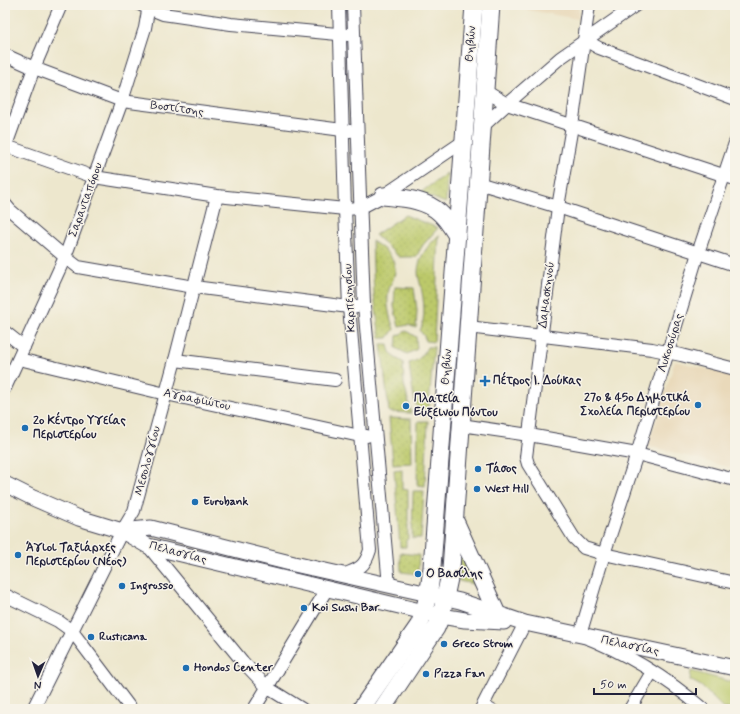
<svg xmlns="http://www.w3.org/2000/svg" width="740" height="714" font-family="Mynerve,sans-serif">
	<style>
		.built { fill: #e9d9ba }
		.grass { fill: url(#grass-dots); stroke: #6f7652 }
		.green { fill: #bcc96a; stroke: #6f7652 }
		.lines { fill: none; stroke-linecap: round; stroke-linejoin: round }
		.service-casing { stroke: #404051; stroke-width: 8 }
		.minor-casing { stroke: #404051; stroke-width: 14 }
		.tertiary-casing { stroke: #404051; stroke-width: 17 }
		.secondary-casing { stroke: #404051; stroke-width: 19 }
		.service { stroke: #fff; stroke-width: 6 }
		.minor { stroke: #fff; stroke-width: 12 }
		.tertiary { stroke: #fff; stroke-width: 15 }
		.secondary { stroke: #fff; stroke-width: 17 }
		.poi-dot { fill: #1f6fb2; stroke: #f7f3e8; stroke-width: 1.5 }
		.labels { text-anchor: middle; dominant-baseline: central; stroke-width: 3; stroke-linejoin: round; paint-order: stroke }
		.street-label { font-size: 12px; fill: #22223b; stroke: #f7f3e8 }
		.poi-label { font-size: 12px; font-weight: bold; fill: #22223b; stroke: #f7f3e8; text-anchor: start }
	</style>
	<defs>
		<pattern id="grass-dots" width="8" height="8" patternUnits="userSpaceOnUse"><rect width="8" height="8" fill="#bcc96a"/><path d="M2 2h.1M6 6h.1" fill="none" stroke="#a1ac5d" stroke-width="1.8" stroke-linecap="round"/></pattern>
	</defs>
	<rect width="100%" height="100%" fill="#f7f3e8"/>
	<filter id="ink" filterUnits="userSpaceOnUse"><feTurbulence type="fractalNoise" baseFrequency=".025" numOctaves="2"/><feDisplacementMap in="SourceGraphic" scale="8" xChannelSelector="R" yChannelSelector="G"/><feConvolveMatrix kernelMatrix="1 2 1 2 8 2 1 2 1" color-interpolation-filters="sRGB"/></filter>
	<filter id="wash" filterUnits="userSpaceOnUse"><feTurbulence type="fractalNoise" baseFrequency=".012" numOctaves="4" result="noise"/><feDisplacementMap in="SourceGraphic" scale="16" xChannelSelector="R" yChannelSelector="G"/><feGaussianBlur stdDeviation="0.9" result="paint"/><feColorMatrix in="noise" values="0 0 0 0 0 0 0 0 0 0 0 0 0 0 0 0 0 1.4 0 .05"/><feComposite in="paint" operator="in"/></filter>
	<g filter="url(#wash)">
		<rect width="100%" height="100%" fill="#ede7cd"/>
		<g class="built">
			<path d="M500 5H579L578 19Z"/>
			<path d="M675 361 735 376V469L646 445 652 434Z"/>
		</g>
		<g class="grass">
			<path d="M447 173 446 203 420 193Z"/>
			<path d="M405 215 438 228 423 245 416 257H399L375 235Z"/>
			<path d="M439 235 434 342 426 341 424 336 420 331C426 317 424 301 421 287 420 282 418 277 418 272 418 257 429 244 439 235Z"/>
			<path d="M372 241C383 248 396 257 395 272 394 280 388 287 388 296 387 307 390 319 394 329L388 338H380L374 296Z"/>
			<path d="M395 287 414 288 417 310 416 328 408 325 399 327 394 306Z"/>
			<path d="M406 331 416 337 417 349 407 354 396 348 397 336Z"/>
			<path d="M381 344H388C389 354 394 358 403 362L404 384 411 413 389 412Z"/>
			<path d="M427 347H434L428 415C425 415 424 416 421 414 414 409 410 373 409 363 418 361 423 356 427 347Z"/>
			<path d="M389 418 411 419 412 463 393 464Z"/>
			<path d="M418 421H428L425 486 417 485Z"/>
			<path d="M402 469V489L408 490V539L406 540V547H400L394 470Z"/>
			<path d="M413 491H424L421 538H412Z"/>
			<path d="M400 553 419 555 418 574 401 572Z"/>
			<path d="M459 555H462L477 585 459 581Z"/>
		</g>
		<path class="green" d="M691 671 735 683V709H724L701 686 690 680Z"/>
	</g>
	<g filter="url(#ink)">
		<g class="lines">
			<defs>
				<path id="service" d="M484 703 495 709"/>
				<g id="minor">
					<path d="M141 5 163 14 231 24 348 35"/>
					<path d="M339 5 345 209 349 307 370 550C365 567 359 569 343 575"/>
					<path d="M353 5 364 305 389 586"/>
					<path d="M589 5 572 126 558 207 526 457 528 464 574 538 584 548 604 554 735 583"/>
					<path d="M585 40 599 48 735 99"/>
					<path d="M5 55 34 68 122 101 350 131"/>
					<path d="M485 91 507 104 735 179"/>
					<path d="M482 127 507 104 560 58 636 5"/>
					<path d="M6 146 94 177 217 196 345 209 360 208 383 196 464 141"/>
					<path d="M5 148 34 68 61 5"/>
					<path d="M478 183 558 207 735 265"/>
					<path d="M5 204 10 210 65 257 78 267 194 287 349 307 357 306"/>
					<path d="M468 327 652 349 681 355 735 369"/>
					<path d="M5 332 24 347"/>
					<path d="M19 359 166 394 360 436H367"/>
					<path d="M175 360 335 380"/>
					<path d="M5 388 65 257 122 101 145 28 149 5"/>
					<path d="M461 425 529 435 637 454 735 480"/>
					<path d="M148 546 243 662 268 688 302 709"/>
					<path d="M5 595 58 621 72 631 131 709"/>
					<path d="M33 709 122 531 134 511 175 360 217 196"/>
					<path d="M254 709 327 589"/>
					<path d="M481 709 525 623"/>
					<path d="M630 709 652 672"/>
					<path d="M703 709C667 678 624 652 580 635L604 554 637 454 698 253 735 143"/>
				</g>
				<g id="tertiary">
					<path d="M5 484 33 498 79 518 122 531 148 546 441 616 465 620 504 622"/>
					<path d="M122 531 151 528 294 564 460 601 525 623 735 668"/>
				</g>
				<g id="secondary">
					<path d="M383 196C402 198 426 199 440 213 447 219 452 228 457 236"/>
					<path d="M456 523 497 614"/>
					<path d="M361 709 419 625C427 606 430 587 432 567L474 5"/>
					<path d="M382 709 436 628 441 616 451 569 491 5"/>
				</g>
			</defs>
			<use href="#service" class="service-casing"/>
			<use href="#minor" class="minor-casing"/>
			<use href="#tertiary" class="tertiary-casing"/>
			<use href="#secondary" class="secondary-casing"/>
			<use href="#service" class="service"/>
			<use href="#minor" class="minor"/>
			<use href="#tertiary" class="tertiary"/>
			<use href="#secondary" class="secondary"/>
		</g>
	</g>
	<g class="poi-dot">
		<path d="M483 375h4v4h4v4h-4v4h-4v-4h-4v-4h4z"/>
		<circle cx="698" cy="405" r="4"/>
		<circle cx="406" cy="406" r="4"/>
		<circle cx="25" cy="428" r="4"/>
		<circle cx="478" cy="469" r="4"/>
		<circle cx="477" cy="489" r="4"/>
		<circle cx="195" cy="502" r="4"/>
		<circle cx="18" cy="555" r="4"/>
		<circle cx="418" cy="574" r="4"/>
		<circle cx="122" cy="586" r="4"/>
		<circle cx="304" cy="608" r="4"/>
		<circle cx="91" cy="637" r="4"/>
		<circle cx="444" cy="644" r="4"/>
		<circle cx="186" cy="668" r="4"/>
		<circle cx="426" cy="674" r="4"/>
	</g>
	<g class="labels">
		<g class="street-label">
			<text transform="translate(471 44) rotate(-86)">Θηβών</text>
			<text transform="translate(177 109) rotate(8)">Βοστίτσης</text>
			<text transform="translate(86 200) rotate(-70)">Σαρανταπόρου</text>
			<text transform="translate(547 295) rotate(-83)">Δαμασκηνού</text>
			<text transform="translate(350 298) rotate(-93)">Καρπενησίου</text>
			<text transform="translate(671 343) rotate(-73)">Λυκοσούρας</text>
			<text transform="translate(447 367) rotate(-86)">Θηβών</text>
			<text transform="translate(197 400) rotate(12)">Αγραφιώτου</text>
			<text transform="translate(148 461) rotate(-75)">Μεσολογγίου</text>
			<text transform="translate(178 553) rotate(15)">Πελασγίας</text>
			<text transform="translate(630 646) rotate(12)">Πελασγίας</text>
		</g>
		<g class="poi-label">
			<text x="493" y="381">Πέτρος Ι. Δούκας</text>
			<text x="690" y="398" text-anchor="end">27ο &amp; 45ο Δημοτικά<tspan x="690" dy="14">Σχολεία Περιστερίου</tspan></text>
			<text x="414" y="399">Πλατεία<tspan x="414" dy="14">Εύξεινου Πόντου</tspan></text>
			<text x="33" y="421">2ο Κέντρο Υγείας<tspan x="33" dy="14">Περιστερίου</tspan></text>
			<text x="486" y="469">Τάσος</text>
			<text x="485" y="489">West Hill</text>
			<text x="203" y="502">Eurobank</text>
			<text x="26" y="548">Άγιοι Ταξιάρχες<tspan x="26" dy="14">Περιστερίου (Νέος)</tspan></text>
			<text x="426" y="574">Ο Βασίλης</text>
			<text x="130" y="586">Ingrosso</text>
			<text x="312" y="608">Koi Sushi Bar</text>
			<text x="99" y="637">Rusticana</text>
			<text x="452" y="644">Greco Strom</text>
			<text x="194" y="668">Hondos Center</text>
			<text x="434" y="674">Pizza Fan</text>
		</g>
	</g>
	<rect width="740" height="714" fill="none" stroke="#f7f3e8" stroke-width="20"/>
	<g transform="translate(38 676) rotate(182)" stroke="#f7f3e8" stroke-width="3" paint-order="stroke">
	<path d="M0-3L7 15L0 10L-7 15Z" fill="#22223b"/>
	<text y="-6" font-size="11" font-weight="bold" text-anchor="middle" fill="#22223b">N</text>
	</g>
	<path d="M594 688v6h102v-6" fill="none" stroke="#22223b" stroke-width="2"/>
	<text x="600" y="688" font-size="12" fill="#22223b" stroke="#f7f3e8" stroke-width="3" paint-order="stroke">50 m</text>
</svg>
